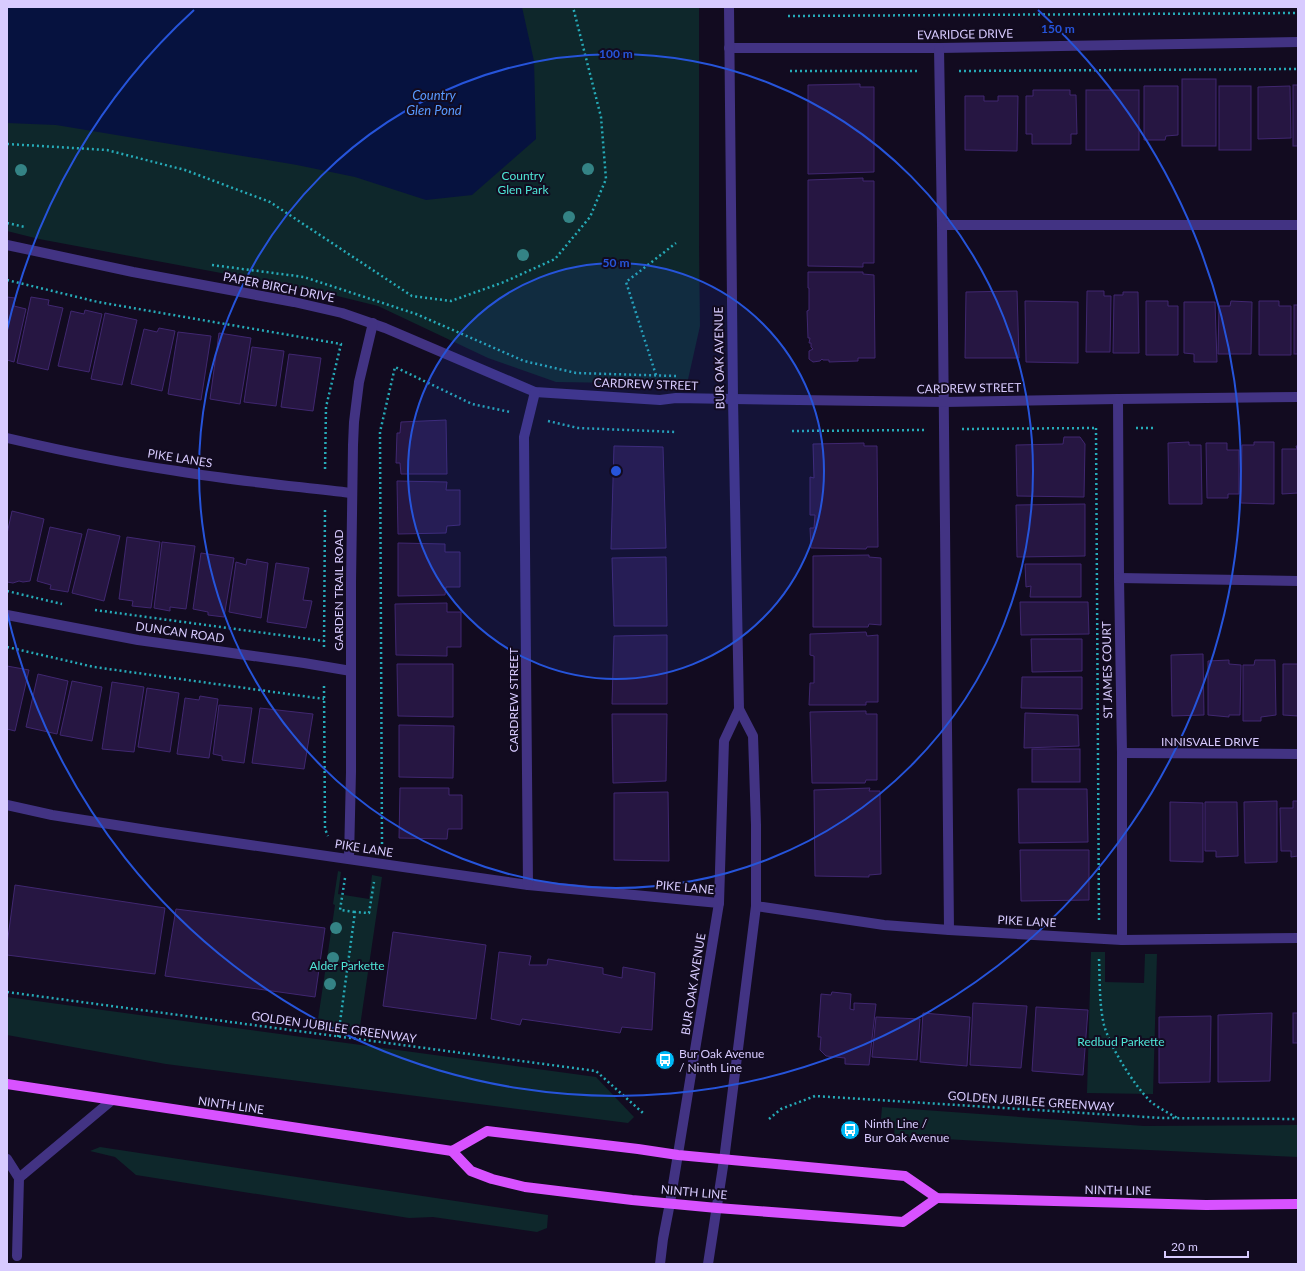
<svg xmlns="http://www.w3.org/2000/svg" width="1305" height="1271" font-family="Lato,sans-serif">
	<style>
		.green { fill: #0e272b }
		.water { fill: #06123f }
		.building { fill: #261642; stroke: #402770 }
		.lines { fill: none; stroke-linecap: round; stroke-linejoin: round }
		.path { stroke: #26abb8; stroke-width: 2.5; stroke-dasharray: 2 3; stroke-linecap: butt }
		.minor { stroke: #423383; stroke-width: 10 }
		.major { stroke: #d852ff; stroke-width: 10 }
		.tree { fill: #348385 }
		.ring { fill: none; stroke: #2654da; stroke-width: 2 }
		.labels { text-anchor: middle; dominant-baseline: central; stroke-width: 4; stroke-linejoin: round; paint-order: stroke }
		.street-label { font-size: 12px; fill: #d8cbff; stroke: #120b20 }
		.park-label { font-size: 12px; fill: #4fe6d7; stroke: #120b20 }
		.poi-label { font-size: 12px; fill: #d8cbff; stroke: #120b20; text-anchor: start }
		.water-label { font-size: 13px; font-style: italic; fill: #599aff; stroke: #120b20 }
		.centre { fill: #2654da; stroke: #120b20; stroke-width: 2 }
		.ring-label { font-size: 12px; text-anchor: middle; font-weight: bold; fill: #2654da; stroke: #120b20; stroke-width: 4; stroke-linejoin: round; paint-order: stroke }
	</style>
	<rect width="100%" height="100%" fill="#120b20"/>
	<g class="green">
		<path d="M7 7H699V246L700 326 687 384 556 382 488 358 378 306 317 291 39 239 7 231Z"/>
		<path d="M338 871 341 872 338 894 369 899 372 875 382 877 359 1033 317 1026 335 905 333 904Z"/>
		<path d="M1091 952H1105V982L1144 983 1145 954H1157L1153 1094 1087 1093Z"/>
		<path d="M7 997 596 1077 634 1117 628 1123 166 1064 7 1035Z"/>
		<path d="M882 1107 1144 1126 1298 1125V1157L1063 1146 894 1136 895 1122 881 1119Z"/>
		<path d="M100 1147 548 1215 547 1228 537 1232 433 1217 409 1218 136 1175 115 1157 90 1151Z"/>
	</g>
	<path class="water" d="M7 7H522L534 61 536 139 472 195 426 200 355 177 297 165 56 125 7 123Z"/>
	<g class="building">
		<rect x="1182" y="79" width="34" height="67"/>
		<path d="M860 84V87H874V172L808 174V85Z"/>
		<rect x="1293" y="85" width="5" height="61"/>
		<path d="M1144 86H1178V135L1166 136 1165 140H1144Z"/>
		<rect x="1219" y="86" width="32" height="64"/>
		<path d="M1290 86 1291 138 1258 139V87Z"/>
		<path d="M1033 90H1070V95H1076L1077 134H1071V144H1032V134H1026V96H1033Z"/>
		<rect x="1086" y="90" width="53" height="60"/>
		<path d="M965 96H984V101H998V96H1018L1017 151 965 150Z"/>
		<path d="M863 178V181H874V263H863V267L808 266V180Z"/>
		<path d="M808 272H863V274L874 275 875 358H858V361L829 362V360H823L822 359 820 361 813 362 809 359V351L813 349 811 347V343H809L810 338H808L807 311 809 310V288H808Z"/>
		<path d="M1017 291 1019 358H965L966 292Z"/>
		<path d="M1087 291H1104V296H1111L1110 352H1086Z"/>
		<path d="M1123 292H1138L1139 353H1113L1114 295H1123Z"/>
		<path d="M7 297 15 298 14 306 26 309 14 362 7 360Z"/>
		<path d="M31 297 49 300 48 305 63 308 48 370 17 363Z"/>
		<path d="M1025 301 1078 302V363L1026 362Z"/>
		<path d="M1146 301H1168V306H1178V355H1146Z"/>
		<path d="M1231 301 1252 302 1251 354H1218L1219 306H1230Z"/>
		<path d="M1259 301H1279V306H1291V355H1259Z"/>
		<path d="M1184 302H1215L1217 362H1194V354L1184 353Z"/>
		<rect x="1294" y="305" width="4" height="49"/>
		<path d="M85 310 102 314 89 372 58 366 71 311 84 314Z"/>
		<path d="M105 313 137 320 122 385 91 379Z"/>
		<path d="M159 328 175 331 162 391 131 384 144 329 157 332Z"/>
		<path d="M178 332 211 336 201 400 168 394Z"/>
		<path d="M219 333 251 338 240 404 210 399Z"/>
		<path d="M252 347 284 351 276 406 244 402Z"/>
		<path d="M289 354 321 358 313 411 281 407Z"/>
		<path d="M446 420 447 474H401L400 463H396L397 433H400L401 422Z"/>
		<path d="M1064 437H1080L1085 444 1084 497 1017 496 1016 445 1063 444Z"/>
		<path d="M1189 442V445H1201L1202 504H1169L1168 443Z"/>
		<path d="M1254 442H1274V504L1241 503 1242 445H1254Z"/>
		<path d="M864 443V446H877L878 547H867L866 549 811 548 810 528H814L815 515H810V477L814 478 813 444Z"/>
		<path d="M1206 443H1227V450H1239V494H1228V498H1207Z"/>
		<path d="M614 446 663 447 666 548 611 549Z"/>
		<path d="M1296 446H1298V493L1282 494V449H1297Z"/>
		<path d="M397 481 447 482 446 490H460V525L447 526 446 533 398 534Z"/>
		<path d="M1085 504V556L1017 557 1016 505Z"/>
		<path d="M12 511 44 519 30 581 23 582 19 581 13 583 7 582V534Z"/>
		<path d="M50 527 82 534 68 592 50 589 51 585 37 581Z"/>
		<path d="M88 529 120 536 104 601 72 593Z"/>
		<path d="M127 537 160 542 151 608 132 606 133 601 119 599Z"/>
		<path d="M162 542 195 546 186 609 170 607V611L154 608Z"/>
		<path d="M398 543 445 544V552H460V587H446L445 595 398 596Z"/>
		<path d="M201 553 234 558 224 617 208 615V612L193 609Z"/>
		<path d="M869 555V557L881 558V625L869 624 868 627H813V556Z"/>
		<path d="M666 557 667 626H614L612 558Z"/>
		<path d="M247 559 268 563 261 618 229 612 236 562 246 565Z"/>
		<path d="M276 563 309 568 303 600 312 601 306 628 267 622Z"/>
		<path d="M1025 564H1081V597H1030L1031 586 1026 587Z"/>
		<path d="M1020 602H1088L1089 634 1021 635Z"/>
		<path d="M447 603V612H461V647H447V656L396 655 395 604Z"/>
		<path d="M866 632 867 636 878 635V702H866V705H809L810 683H814V656L810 655V634Z"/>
		<path d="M667 635V704H612L614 636Z"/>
		<path d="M1031 639H1082V671L1032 672Z"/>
		<path d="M1203 654 1204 715 1172 716 1171 655Z"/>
		<path d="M1229 660V664L1241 665 1240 715H1229V717L1208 715V661Z"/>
		<path d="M1255 660H1275L1276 715 1261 717V721H1243V665H1254Z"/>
		<path d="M397 664H453V717L398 716Z"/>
		<path d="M1283 664H1298V716L1283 715Z"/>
		<path d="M7 666 29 670 15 731 7 729Z"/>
		<path d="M38 674 68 681 57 734 26 727Z"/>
		<path d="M1022 677H1082V709L1021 708Z"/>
		<path d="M72 681 102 687 92 741 60 735Z"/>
		<path d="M112 682 144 687 134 752 102 749Z"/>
		<path d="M147 688 179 693 170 752 138 747Z"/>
		<path d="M200 696 218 699 209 758 177 754 185 698 199 700Z"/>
		<path d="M219 705 252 708 244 763 222 760V756L213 754Z"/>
		<path d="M260 708 313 714 304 769 252 763Z"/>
		<path d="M866 711V714H877V780H866L865 783H812L810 712Z"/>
		<path d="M1025 713 1078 715 1079 746 1024 748Z"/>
		<path d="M612 714H667L666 781 613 783Z"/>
		<path d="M399 725 454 726 453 778 399 777Z"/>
		<rect x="1032" y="749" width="48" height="33"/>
		<path d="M400 788H449V795H462V829H448L447 839 399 838Z"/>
		<path d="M870 788 869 791H880L881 874 869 875V877L815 876 814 790Z"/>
		<path d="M1018 789H1087L1088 842 1019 843Z"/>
		<path d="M668 792 669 861 614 860V793Z"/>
		<path d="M1277 801V862L1245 863 1244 802Z"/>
		<path d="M1293 801H1298V856L1291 857V851H1281L1280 808H1293Z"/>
		<path d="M1170 802 1203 803V862L1170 861Z"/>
		<path d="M1205 802H1237L1238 856 1216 857V851H1205Z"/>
		<path d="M1020 850H1089V900L1021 901Z"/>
		<path d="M15 885 165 908 155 974 7 955V945Z"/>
		<path d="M176 909 325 928 315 997 165 976Z"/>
		<path d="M393 932 486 945 476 1019 383 1006Z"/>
		<path d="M499 952 531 956 529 965H547L548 959 603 968V974L622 978 623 967 655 973 652 1030 622 1027 620 1033 522 1019 520 1025 491 1019Z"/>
		<path d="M832 992 851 994 850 1009 854 1010V1003L876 1004 869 1065 845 1064V1058L826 1056 820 1050 821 1037H818L821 994 831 995Z"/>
		<path d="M973 1003 1027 1006 1021 1068 970 1065Z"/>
		<path d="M1036 1007 1088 1010 1083 1075 1032 1071Z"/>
		<path d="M923 1013 970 1017 967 1066 920 1062Z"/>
		<path d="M1272 1013 1270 1081 1218 1082V1015Z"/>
		<rect x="1293" y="1013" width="5" height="30"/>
		<path d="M1211 1016 1210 1082 1159 1083V1017Z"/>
		<path d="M876 1017 920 1019 917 1060 872 1057Z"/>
	</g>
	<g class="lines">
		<g class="path">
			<path d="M788 16 1298 13"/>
			<path d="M790 71H920"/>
			<path d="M959 71 1298 69"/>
			<path d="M7 144 107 150 185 170 270 202 412 296 451 301 504 282 555 259 590 217 606 179 601 117 573 7"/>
			<path d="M7 223 25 227"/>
			<path d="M212 265 304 277 416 314 524 361 576 373 676 376"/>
			<path d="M7 280 98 302 341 344 326 407 325 471"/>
			<path d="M656 375 626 282 676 243"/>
			<path d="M548 421 578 428 676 432"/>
			<path d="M1136 428H1154"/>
			<path d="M962 429 1096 428"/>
			<path d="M792 431 925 430"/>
			<path d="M7 591 62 604"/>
			<path d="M95 610 324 641"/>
			<path d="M7 647 94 667 324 699"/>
			<path d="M324 647 325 510"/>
			<path d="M324 686 325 829 328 836"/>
			<path d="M382 844 380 432 395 367 472 404 510 412"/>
			<path d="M345 878 340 910 355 912"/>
			<path d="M1099 920 1096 428H1099"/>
			<path d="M1099 959C1100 981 1099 1004 1104 1025 1110 1047 1134 1085 1150 1101 1158 1108 1169 1113 1179 1119"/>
			<path d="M7 992 596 1071 643 1113"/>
			<path d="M338 1037 355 912 369 913 374 882"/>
			<path d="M769 1119 781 1109 815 1096 1162 1118 1298 1119"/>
		</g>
		<g class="minor">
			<path d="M729 48H939L1298 42"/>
			<path d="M939 48 942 225 949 930"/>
			<path d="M942 225H1298"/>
			<path d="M7 245 133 272 294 302 342 313 385 328 535 392 660 400 676 398 733 399 944 402 1118 399 1298 397"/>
			<path d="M1118 399 1119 578 1122 753V940"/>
			<path d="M7 438C63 451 120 463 177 471 235 481 293 486 351 493"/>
			<path d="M1119 578 1298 581"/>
			<path d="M7 615 138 640 304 663 351 671"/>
			<path d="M1122 753 1298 754"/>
			<path d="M7 805 52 815 160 832 528 885 719 903"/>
			<path d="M349 858 351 772V583L353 445 354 422 359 382 373 323"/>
			<path d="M528 885 524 437 535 392"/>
			<path d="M756 906 884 925 949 930 1122 940 1298 938"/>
			<path d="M7 1159 19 1178 17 1256"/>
			<path d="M19 1178 111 1101"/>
			<path d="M660 1264 663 1239 670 1203 719 903 724 741 739 709 733 399 729 7"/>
			<path d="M708 1264 724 1160 756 906V825L753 736 739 709"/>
		</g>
		<g class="major">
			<path d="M7 1084 452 1151 487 1131 638 1149 678 1155 905 1176 937 1198 1206 1205 1298 1204"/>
			<path d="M452 1151 471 1171 492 1179 525 1187 632 1200 717 1208 903 1222 937 1198"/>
		</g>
	</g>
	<g class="tree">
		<circle cx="588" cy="169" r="6"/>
		<circle cx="21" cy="170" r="6"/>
		<circle cx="569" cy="217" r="6"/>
		<circle cx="523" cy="255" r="6"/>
		<circle cx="336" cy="928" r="6"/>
		<circle cx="333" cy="958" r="6"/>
		<circle cx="330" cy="984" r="6"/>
	</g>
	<circle cx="616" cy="471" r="208" fill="#2654da" fill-opacity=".12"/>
	<g class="ring">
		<circle cx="616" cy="471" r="208"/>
		<circle cx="616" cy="471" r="417"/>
		<path d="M7 330A625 625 0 0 1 194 10M1038 10A625 625 0 1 1 7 612"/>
	</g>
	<defs>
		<symbol id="bus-disc" viewBox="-11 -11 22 22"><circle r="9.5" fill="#00b9f6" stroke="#120b20"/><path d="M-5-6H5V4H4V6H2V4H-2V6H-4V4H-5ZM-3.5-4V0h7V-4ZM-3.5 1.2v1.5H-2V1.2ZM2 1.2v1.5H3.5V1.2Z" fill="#fff"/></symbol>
	</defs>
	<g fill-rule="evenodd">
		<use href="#bus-disc" x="654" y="1049" width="22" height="22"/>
		<use href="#bus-disc" x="839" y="1119" width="22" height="22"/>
	</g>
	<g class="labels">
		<g class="street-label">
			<text transform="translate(965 34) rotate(-1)">EVARIDGE DRIVE</text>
			<text transform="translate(279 287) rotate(11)">PAPER BIRCH DRIVE</text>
			<text transform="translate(719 358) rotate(-91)">BUR OAK AVENUE</text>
			<text transform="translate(646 384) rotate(2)">CARDREW STREET</text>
			<text transform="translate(969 388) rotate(-1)">CARDREW STREET</text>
			<text transform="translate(180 458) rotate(9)">PIKE LANES</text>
			<text transform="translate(338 590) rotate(-90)">GARDEN TRAIL ROAD</text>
			<text transform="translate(180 632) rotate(8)">DUNCAN ROAD</text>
			<text transform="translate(1107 670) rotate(-91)">ST JAMES COURT</text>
			<text transform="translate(513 700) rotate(-90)">CARDREW STREET</text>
			<text x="1210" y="741">INNISVALE DRIVE</text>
			<text transform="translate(364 848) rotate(9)">PIKE LANE</text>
			<text transform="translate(685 887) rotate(5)">PIKE LANE</text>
			<text transform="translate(1027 921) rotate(3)">PIKE LANE</text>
			<text transform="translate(693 984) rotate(-81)">BUR OAK AVENUE</text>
			<text transform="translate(334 1027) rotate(8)">GOLDEN JUBILEE GREENWAY</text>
			<text transform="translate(1031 1101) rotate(4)">GOLDEN JUBILEE GREENWAY</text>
			<text transform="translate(231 1105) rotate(8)">NINTH LINE</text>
			<text transform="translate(1118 1190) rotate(1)">NINTH LINE</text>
			<text transform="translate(694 1192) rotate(5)">NINTH LINE</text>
		</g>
		<g class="park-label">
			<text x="523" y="175">Country<tspan x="523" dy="14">Glen Park</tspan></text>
			<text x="347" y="965">Alder Parkette</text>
			<text x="1121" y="1041">Redbud Parkette</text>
		</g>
		<g class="poi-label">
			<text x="679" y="1053">Bur Oak Avenue<tspan x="679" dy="14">/ Ninth Line</tspan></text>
			<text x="864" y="1123">Ninth Line /<tspan x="864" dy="14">Bur Oak Avenue</tspan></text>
		</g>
		<g class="water-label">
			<text x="434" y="95">Country<tspan x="434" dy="15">Glen Pond</tspan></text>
		</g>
	</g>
	<circle cx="616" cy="471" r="6" class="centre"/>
	<g class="ring-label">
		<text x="1058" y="33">150 m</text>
		<text x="616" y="58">100 m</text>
		<text x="616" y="267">50 m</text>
	</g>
	<rect width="1305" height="1271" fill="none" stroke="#d8cbff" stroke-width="16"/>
	<path d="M1165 1251v6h83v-6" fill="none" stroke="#d8cbff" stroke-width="2"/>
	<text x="1171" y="1251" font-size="12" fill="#d8cbff" stroke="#120b20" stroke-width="3" paint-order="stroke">20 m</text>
</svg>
